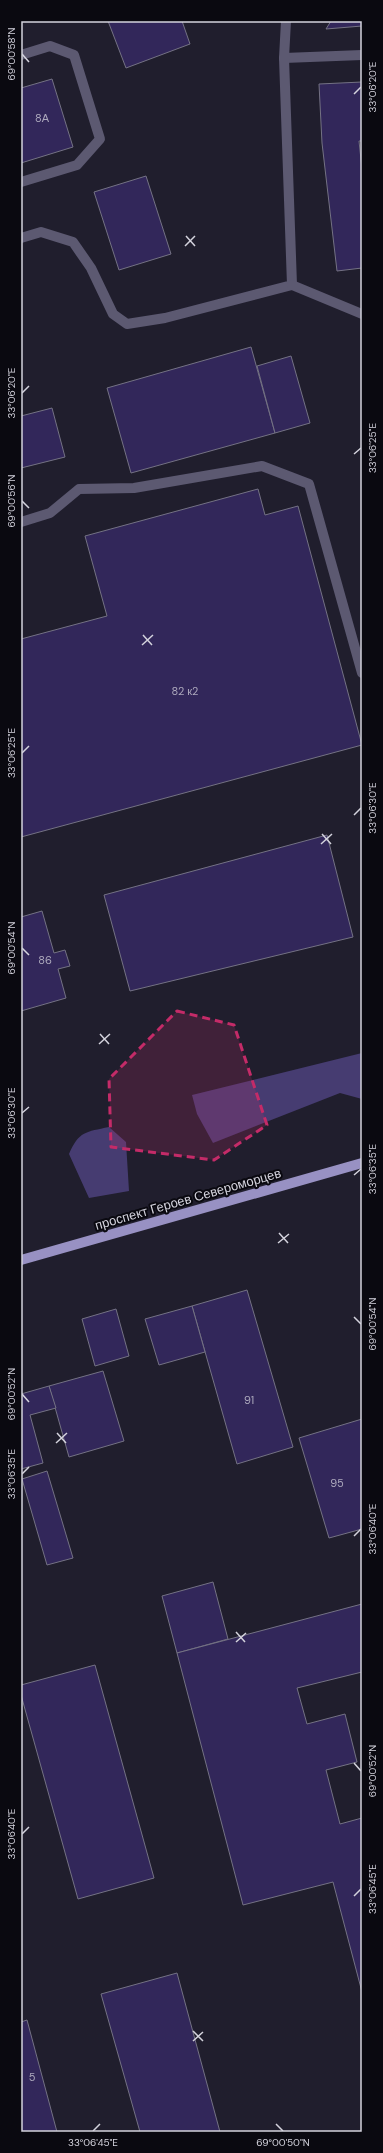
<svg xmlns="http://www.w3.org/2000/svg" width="383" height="2153" font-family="'DM Sans',sans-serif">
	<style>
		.forest { fill: #463c71 }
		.building { fill: #32275a; stroke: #747284 }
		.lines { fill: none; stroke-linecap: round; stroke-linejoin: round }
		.service { stroke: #5c5971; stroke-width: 10 }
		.primary { stroke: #9891c3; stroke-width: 10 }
		.marked { fill: #c42b68; fill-opacity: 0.2; stroke: #c42b68; stroke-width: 3; stroke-dasharray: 8 5; stroke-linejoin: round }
		.ticks { fill: none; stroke: #d4d3dd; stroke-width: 1.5 }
		.labels { text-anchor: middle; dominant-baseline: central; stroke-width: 4; stroke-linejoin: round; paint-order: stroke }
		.number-label { font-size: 11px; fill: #aca8bc }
		.street-label { font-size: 13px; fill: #d4d3dd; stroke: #0a0910 }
		.neatline { fill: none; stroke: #d4d3dd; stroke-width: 1.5 }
		.ticks-label { font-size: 10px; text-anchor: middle; fill: #d4d3dd }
	</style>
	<rect width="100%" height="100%" fill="#201e2d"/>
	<g class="forest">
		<path d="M362 1053V1099L340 1093 213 1143 197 1114 192 1095Z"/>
		<path d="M109 1127 126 1142 129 1191 89 1198 69 1154C79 1131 86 1132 109 1127Z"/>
	</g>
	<g class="building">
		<path d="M108 21H182L190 44 126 68Z"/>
		<path d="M331 21H362V26L326 29Z"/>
		<path d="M52 79 73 147 21 163V88Z"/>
		<path d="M362 82V141H359L362 169V268L337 271 322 143 319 84Z"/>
		<path d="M146 176 171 254 119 270 94 192Z"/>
		<path d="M251 347 275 433 131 473 107 388Z"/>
		<path d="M291 356 310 423 275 433 257 366Z"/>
		<path d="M52 408 65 457 21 468V416Z"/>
		<path d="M258 489 265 515 298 506 362 745 21 837V639L107 616 85 536Z"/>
		<path d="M327 835 353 937 130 991 104 895Z"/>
		<path d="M42 911 54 953 65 950 70 966 58 969 66 998 21 1011V917Z"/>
		<path d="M247 1290 293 1447 237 1464 192 1306Z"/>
		<path d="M192 1306 205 1352 159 1365 145 1319Z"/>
		<path d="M116 1309 129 1356 95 1366 82 1319Z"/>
		<path d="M103 1371 124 1441 69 1457 49 1386Z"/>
		<path d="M49 1386 56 1408 30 1415 43 1463 21 1469V1394Z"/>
		<path d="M362 1419V1529L329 1538 299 1438Z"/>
		<path d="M47 1471 73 1558 47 1565 22 1479Z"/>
		<path d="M213 1582 228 1639 177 1653 162 1596Z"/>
		<path d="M362 1604V1672L297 1688 307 1724 345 1714 357 1762 326 1770 340 1824 362 1818V1992L333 1882 243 1905 177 1653Z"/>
		<path d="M95 1665 154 1878 78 1899 21 1695V1685Z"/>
		<path d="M177 1973 220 2132H140L101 1994Z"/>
		<path d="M27 2020 57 2132H21V2022Z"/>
	</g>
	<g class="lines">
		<g class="service">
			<path d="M21 55 50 46 74 55 100 139 77 165 21 182"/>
			<path d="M284 58 362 55"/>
			<path d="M21 238 41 232 73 242 91 268 113 314 127 324 165 318 292 285 284 58 286 21"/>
			<path d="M292 285 362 314"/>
			<path d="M21 522 50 513 79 489 134 488 262 466 309 484 362 673"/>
		</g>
		<path class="primary" d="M21 1260 362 1163"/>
	</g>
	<path class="marked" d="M177 1011 234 1025 267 1125 214 1160 111 1147 109 1079Z"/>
	<path class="ticks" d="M22 54 29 62M354 94 361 87M186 236 195 246M185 246 195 236M22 393 29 386M354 454 361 448M22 501 29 508M143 635 152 645M142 645 153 635M22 753 29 746M354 815 361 808M322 834 331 844M321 844 332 834M22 948 29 955M100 1034 109 1044M99 1044 110 1034M22 1113 29 1107M354 1175 361 1169M279 1233 288 1243M278 1243 289 1234M354 1317 361 1324M22 1394 29 1402M57 1433 66 1443M56 1443 67 1433M22 1474 29 1467M354 1536 361 1529M236 1632 245 1642M236 1642 246 1633M354 1763 361 1771M22 1834 29 1827M354 1896 361 1889M193 2031 203 2041M193 2041 203 2032M276 2124 283 2131M93 2131 100 2124"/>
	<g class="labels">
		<g class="number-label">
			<text x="42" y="118">8А</text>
			<text x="185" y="691">82 к2</text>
			<text x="45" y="960">86</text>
			<text x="249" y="1400">91</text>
			<text x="337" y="1483">95</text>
			<text x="32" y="2077">5</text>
		</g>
		<g class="street-label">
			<text transform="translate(188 1199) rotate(-16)">проспект Героев Североморцев</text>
		</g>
	</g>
	<rect width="383" height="2153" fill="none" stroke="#0a0910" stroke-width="44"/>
	<rect x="22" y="22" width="339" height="2109" class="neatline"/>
	<g class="ticks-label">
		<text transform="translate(11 54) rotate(-90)" y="4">69°00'58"N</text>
		<text transform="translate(372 87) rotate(-90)" y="4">33°06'20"E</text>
		<text transform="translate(11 393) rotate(-90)" y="4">33°06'20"E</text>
		<text transform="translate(372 448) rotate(-90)" y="4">33°06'25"E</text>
		<text transform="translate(11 501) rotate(-90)" y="4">69°00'56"N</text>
		<text transform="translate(11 753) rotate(-90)" y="4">33°06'25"E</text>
		<text transform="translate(372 808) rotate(-90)" y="4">33°06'30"E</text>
		<text transform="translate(11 948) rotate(-90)" y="4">69°00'54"N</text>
		<text transform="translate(11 1113) rotate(-90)" y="4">33°06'30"E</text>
		<text transform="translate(372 1169) rotate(-90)" y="4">33°06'35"E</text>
		<text transform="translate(372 1324) rotate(-90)" y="4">69°00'54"N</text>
		<text transform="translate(11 1394) rotate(-90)" y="4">69°00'52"N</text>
		<text transform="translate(11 1474) rotate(-90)" y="4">33°06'35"E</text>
		<text transform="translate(372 1529) rotate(-90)" y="4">33°06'40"E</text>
		<text transform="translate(372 1771) rotate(-90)" y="4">69°00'52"N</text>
		<text transform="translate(11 1834) rotate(-90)" y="4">33°06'40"E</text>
		<text transform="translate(372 1889) rotate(-90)" y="4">33°06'45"E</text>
		<text x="93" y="2146">33°06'45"E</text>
		<text x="283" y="2146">69°00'50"N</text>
	</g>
</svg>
